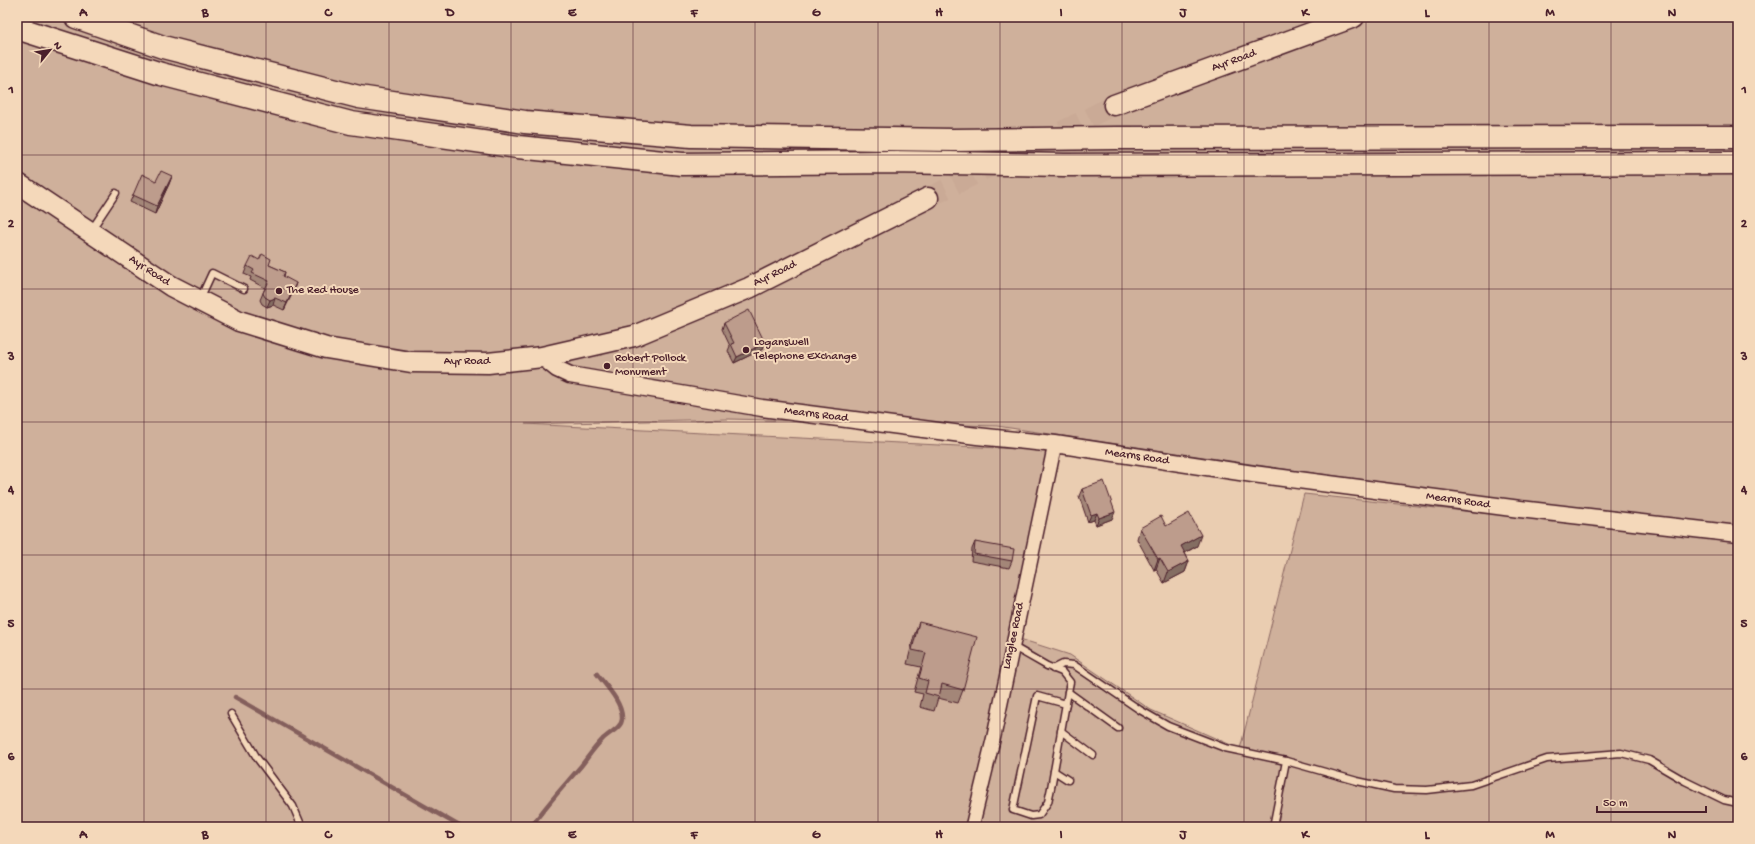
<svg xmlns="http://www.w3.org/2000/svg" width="1755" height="844" font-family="'Gochi Hand',sans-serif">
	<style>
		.green { fill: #cfb09b; stroke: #8c6863 }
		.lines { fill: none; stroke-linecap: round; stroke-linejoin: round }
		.stream { stroke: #845e5c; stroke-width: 4.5 }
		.primary-tunnel { stroke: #caaa96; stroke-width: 20; stroke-dasharray: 20 10; stroke-linecap: butt }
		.service-casing { stroke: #4a1f2b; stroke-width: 9 }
		.minor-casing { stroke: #4a1f2b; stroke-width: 16 }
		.tertiary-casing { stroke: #4a1f2b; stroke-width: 19 }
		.primary-casing { stroke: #4a1f2b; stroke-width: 23 }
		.motorway-casing { stroke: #4a1f2b; stroke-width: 25 }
		.service { stroke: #f4d8ba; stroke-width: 6 }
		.minor { stroke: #f4d8ba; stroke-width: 13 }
		.tertiary { stroke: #f4d8ba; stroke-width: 16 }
		.primary { stroke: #f4d8ba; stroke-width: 20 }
		.motorway { stroke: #f4d8ba; stroke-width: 22 }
		.wall { fill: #a38678; stroke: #4a1f2b }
		.shaded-wall { fill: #846d62; stroke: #4a1f2b }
		.building { fill: #bd9c8c; stroke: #4a1f2b }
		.grid { fill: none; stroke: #4a1f2b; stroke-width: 1; stroke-opacity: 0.55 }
		.poi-dot { fill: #4a1f2b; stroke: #f4d8ba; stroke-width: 1.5 }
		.labels { text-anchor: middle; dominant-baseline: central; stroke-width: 4; stroke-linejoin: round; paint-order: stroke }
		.street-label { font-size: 12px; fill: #4a1f2b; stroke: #f4d8ba }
		.poi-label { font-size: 12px; fill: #4a1f2b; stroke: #f4d8ba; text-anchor: start }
		.neatline { fill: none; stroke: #4a1f2b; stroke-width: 1.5 }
		.grid-label { font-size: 13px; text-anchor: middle; font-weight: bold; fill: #4a1f2b }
	</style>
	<rect width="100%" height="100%" fill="#eacdb1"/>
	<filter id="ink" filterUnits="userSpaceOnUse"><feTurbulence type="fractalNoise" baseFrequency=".025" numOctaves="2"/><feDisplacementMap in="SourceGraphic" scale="8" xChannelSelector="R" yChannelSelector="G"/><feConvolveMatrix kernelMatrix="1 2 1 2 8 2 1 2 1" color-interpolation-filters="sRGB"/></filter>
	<g filter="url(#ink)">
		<path class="green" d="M17 17H1738V527L1551 505 1277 468 997 426 729 419 525 424 1057 451 1020 639 1070 655 1151 710 1240 749 1304 494 1719 538 1738 542V827H17Z"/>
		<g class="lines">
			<g class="stream">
				<path d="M235 697 461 827"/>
				<path d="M531 827C546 805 564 786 581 766 588 757 594 748 602 740 608 733 622 728 622 719 623 703 606 686 597 674"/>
			</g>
			<path class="primary-tunnel" d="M928 198 1114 105"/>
			<defs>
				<g id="service">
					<path d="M92 229 116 193"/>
					<path d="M200 299 212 273 244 289"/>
					<path d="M1012 646 1047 666 1062 672 1070 682 1068 692 1051 788 1048 802 1039 815 1031 816 1013 810 1037 696 1066 704"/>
					<path d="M1053 669 1063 664 1074 665 1140 710 1168 726 1225 748 1286 761 1357 781 1394 789 1427 790 1471 785 1547 759 1621 753 1649 760 1685 781 1724 800 1738 803"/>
					<path d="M1068 692 1118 728"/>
					<path d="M231 714 257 758 293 806 302 827"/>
					<path d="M1061 731 1093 755"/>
					<path d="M1054 771 1068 780"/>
					<path d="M1273 827 1286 761"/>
				</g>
				<path id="minor" d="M972 827 994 736 1055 444"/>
				<path id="tertiary" d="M542 357 557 369 570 375 762 408 977 436 1055 444 1253 474 1520 509 1738 534"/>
				<g id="primary">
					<path d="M1114 105 1354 17"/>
					<path d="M17 183 171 286 239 321 326 348 411 362 488 363 542 357 634 336 749 288 928 198"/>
				</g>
				<g id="motorway">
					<path d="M76 17 163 47 359 97 525 122 691 136 953 140 1116 138 1738 137"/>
					<path d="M17 28 161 74 351 123 518 147 682 164 891 162 1064 165 1738 163"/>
				</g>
			</defs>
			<use href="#service" class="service-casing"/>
			<use href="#minor" class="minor-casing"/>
			<use href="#tertiary" class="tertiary-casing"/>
			<use href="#primary" class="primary-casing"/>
			<use href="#motorway" class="motorway-casing"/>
			<use href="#service" class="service"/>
			<use href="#minor" class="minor"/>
			<use href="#tertiary" class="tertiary"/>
			<use href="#primary" class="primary"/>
			<use href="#motorway" class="motorway"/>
		</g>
		<g class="wall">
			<path d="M172 176 169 184 155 214 130 202 133 195 156 181Z"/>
			<path d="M269 265 285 272 284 277 294 290 284 310 273 305 267 307 262 304 260 300 265 288 250 280 251 277 244 274 247 266Z"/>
			<path d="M724 323 763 349 734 363 728 351 730 346 722 329Z"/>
			<path d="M1082 489 1112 519 1096 525 1094 520 1088 522 1079 496Z"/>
			<path d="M1166 526 1197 546 1185 553 1189 561 1185 572 1164 583 1156 569 1154 570 1137 539 1140 528Z"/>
			<path d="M975 542 1012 561 1009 568 971 561 972 549Z"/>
			<path d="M919 622 963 690 958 703 938 698 934 711 920 707 923 694 914 692 921 667 907 664 914 636Z"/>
		</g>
		<g class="shaded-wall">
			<path d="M172 176 169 184 155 214 157 206Z"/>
			<path d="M296 283 294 290 284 310 287 303Z"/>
			<path d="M275 298 273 305 267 307 270 300Z"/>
			<path d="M765 343 763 349 734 363 737 357Z"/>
			<path d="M1115 512 1112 519 1096 525 1099 518Z"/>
			<path d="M1097 513 1094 520 1088 522 1091 515Z"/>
			<path d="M1201 535 1197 546 1177 557 1181 546Z"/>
			<path d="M1160 558 1156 569 1154 570 1158 559Z"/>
			<path d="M1189 561 1185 572 1164 583 1168 572Z"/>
		</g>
		<g class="building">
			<path d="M161 171 172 176 157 206 133 195 142 174 156 181Z"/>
			<path d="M262 254 271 259 269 265 285 272 283 276 296 283 287 303 275 298 270 300 265 297 263 293 269 281 252 273 254 270 247 266 252 256 259 260Z"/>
			<path d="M749 310 765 343 737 357 731 344 734 343 724 323Z"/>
			<path d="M1104 481 1115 512 1099 518 1097 513 1091 515 1082 489Z"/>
			<path d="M1189 513 1201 535 1181 546 1189 561 1168 572 1160 558 1158 559 1140 528 1161 516 1166 526Z"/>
			<path d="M975 542 1014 549 1012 561 974 554Z"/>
			<path d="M919 622 977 637 963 690 942 684 939 697 925 693 928 681 919 678 926 653 912 650Z"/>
		</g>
	</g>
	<path class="grid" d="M144 17V827M266 17V827M389 17V827M511 17V827M633 17V827M755 17V827M878 17V827M1000 17V827M1122 17V827M1244 17V827M1366 17V827M1489 17V827M1611 17V827M17 155H1738M17 289H1738M17 422H1738M17 555H1738M17 689H1738"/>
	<g class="poi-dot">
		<circle cx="279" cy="291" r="4"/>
		<circle cx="746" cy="350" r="4"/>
		<circle cx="607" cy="366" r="4"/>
	</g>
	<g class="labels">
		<g class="street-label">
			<text transform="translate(1234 61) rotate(-20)">Ayr Road</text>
			<text transform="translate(149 271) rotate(33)">Ayr Road</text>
			<text transform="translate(775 274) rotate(-26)">Ayr Road</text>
			<text x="467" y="362">Ayr Road</text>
			<text transform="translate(816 415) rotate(7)">Mearns Road</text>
			<text transform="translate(1137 457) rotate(8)">Mearns Road</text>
			<text transform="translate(1458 501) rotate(8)">Mearns Road</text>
			<text transform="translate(1014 636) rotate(-78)">Langlee Road</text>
		</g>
		<g class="poi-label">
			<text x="287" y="291">The Red House</text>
			<text x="754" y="343">Loganswell<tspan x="754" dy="14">Telephone Exchange</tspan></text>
			<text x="615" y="359">Robert Pollock<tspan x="615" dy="14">Monument</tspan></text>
		</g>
	</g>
	<rect width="1755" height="844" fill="none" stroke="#f4d8ba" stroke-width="44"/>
	<g transform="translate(50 50) rotate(60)" stroke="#f4d8ba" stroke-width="3" paint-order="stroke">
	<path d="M0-3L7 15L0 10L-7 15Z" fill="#4a1f2b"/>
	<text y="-6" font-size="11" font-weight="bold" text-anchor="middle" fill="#4a1f2b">N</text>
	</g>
	<path d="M1597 806v6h109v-6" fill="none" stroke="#4a1f2b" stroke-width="2"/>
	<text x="1603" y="806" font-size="12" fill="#4a1f2b" stroke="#f4d8ba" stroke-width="3" paint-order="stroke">50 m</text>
	<rect x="22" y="22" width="1711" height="800" class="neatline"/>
	<g class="grid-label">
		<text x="83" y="16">A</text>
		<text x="205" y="16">B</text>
		<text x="328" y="16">C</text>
		<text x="450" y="16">D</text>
		<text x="572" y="16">E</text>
		<text x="694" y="16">F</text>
		<text x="816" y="16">G</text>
		<text x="939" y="16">H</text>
		<text x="1061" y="16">I</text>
		<text x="1183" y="16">J</text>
		<text x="1305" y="16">K</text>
		<text x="1427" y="16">L</text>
		<text x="1550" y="16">M</text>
		<text x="1672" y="16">N</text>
		<text x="11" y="93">1</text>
		<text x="1744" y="93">1</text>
		<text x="11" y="227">2</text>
		<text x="1744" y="227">2</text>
		<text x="11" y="360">3</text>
		<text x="1744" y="360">3</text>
		<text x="11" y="493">4</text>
		<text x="1744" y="493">4</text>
		<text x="11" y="627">5</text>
		<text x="1744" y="627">5</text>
		<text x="11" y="760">6</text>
		<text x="1744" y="760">6</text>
		<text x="83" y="838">A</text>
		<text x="205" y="838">B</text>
		<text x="328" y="838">C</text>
		<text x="450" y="838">D</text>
		<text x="572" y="838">E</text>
		<text x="694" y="838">F</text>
		<text x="816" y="838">G</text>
		<text x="939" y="838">H</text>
		<text x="1061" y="838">I</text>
		<text x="1183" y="838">J</text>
		<text x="1305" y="838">K</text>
		<text x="1427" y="838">L</text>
		<text x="1550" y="838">M</text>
		<text x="1672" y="838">N</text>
	</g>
</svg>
